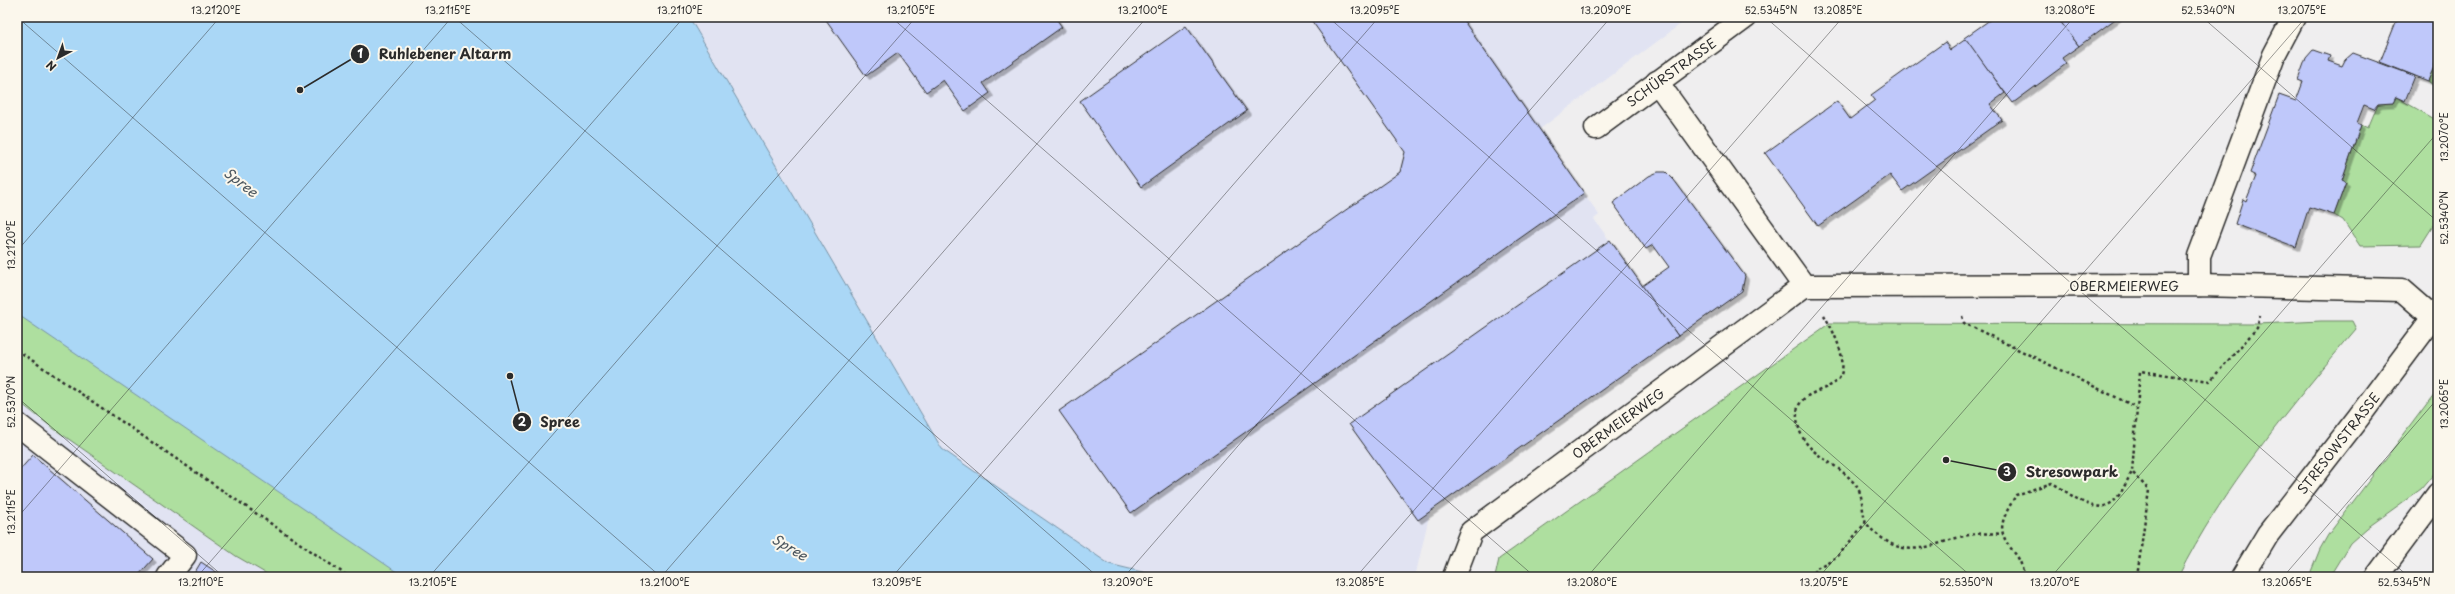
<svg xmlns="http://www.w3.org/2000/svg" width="2455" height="594" font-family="'Playpen Sans',sans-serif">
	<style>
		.built { fill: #e1e3f2 }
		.green { fill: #aedf9f; stroke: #6c8565 }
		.water { fill: #aad7f6; stroke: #7792a5 }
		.building { fill: #bfc8fa; stroke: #2b2b2b; filter: url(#shadow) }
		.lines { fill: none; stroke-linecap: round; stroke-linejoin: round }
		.minor-casing { stroke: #2b2b2b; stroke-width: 25 }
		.path { stroke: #2b2b2b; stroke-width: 2.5; stroke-dasharray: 3 3; stroke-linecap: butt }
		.minor { stroke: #fbf7ec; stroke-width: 22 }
		.ticks { fill: none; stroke: #2b2b2b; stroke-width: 1; stroke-opacity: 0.45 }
		.labels { text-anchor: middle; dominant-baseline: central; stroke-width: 4; stroke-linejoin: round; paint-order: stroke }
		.street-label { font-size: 13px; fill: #2b2b2b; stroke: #fbf7ec }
		.water-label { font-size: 14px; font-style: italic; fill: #4b565e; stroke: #fbf7ec }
		.leader { fill: none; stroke: #2b2b2b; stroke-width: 1.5 }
		.callout-dot { fill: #2b2b2b; stroke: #fbf7ec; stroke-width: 1.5 }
		.mark-label { font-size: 12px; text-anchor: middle; font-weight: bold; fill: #fff }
		.callout-label { font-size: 14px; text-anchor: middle; font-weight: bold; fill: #2b2b2b; stroke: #fbf7ec; stroke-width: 4; stroke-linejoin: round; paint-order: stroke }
		.neatline { fill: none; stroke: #2b2b2b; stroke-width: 1.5 }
		.ticks-label { font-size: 10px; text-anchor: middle; fill: #2b2b2b }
	</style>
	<defs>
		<filter id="shadow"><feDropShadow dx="3.5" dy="3.5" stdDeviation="0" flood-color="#0004"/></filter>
	</defs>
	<rect width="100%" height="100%" fill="#efeeef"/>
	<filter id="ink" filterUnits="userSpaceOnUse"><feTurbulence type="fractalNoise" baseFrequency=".025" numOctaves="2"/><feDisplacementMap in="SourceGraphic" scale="8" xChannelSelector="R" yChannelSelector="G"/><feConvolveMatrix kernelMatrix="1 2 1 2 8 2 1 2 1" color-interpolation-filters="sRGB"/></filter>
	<g filter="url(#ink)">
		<g class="built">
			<path d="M689 17H1690L1540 129 1599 215 1594 219 1678 336 1430 512 1415 577H1163L1109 564 942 449Z"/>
			<path d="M17 400 50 426 236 556 272 577H17Z"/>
		</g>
		<g class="green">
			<path d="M2438 57V89L2428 81Z"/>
			<path d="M2396 97 2438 121V218L2421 245 2360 246 2343 220 2334 215 2346 182 2342 180 2361 125 2368 128 2378 104 2393 103Z"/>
			<path d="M17 212 524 577H272L236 556 50 426 17 400Z"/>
			<path d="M2321 321H2352L2356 329C2293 403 2221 490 2178 577H1495L1499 559 1830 323 2258 324Z"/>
			<path d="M2438 389V469L2421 489 2367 528 2350 543 2331 574 2325 577H2312L2310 574 2320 549 2328 535Z"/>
		</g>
		<path class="water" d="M17 17H689L942 449 1109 564 1163 577H404L17 314Z"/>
		<g class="building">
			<path d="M824 17H1055L1062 27 983 83 990 93 965 111 943 80 926 92 898 53 866 76Z"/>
			<path d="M1309 17H1461L1584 193 1131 513 1059 411 1400 172 1405 152Z"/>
			<path d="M1994 17H2057L2079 46 2062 58 2066 64 2013 103 1964 38Z"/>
			<path d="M2057 17H2118L2079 46Z"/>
			<path d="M2398 17H2438V57L2428 81 2380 62Z"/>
			<path d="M1186 26 1247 111 1141 187 1080 101Z"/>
			<path d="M1966 39 2005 93 1990 104 2002 120 1902 191 1890 175 1818 226 1765 153 1837 101 1850 119 1875 100 1871 95 1945 42 1950 50Z"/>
			<path d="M2313 50 2330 56 2328 61 2342 66 2345 60 2353 53 2415 76 2405 101 2396 97 2393 103 2378 104 2374 109 2364 105 2357 123 2361 125 2342 180 2346 182 2334 215 2309 207 2296 247 2235 224 2243 199 2246 201 2256 176 2250 173 2279 95 2296 101 2303 82 2298 80 2306 58Z"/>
			<path d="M1658 172H1666L1674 180 1745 276 1742 291 1678 336 1642 286 1669 267 1653 245 1646 249 1613 203 1649 176Z"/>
			<path d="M1610 240 1678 336 1418 520 1349 424Z"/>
			<path d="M33 455 153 559 137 577H17V473Z"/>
			<path d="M201 562 224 577H192Z"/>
		</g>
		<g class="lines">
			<defs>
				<g id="minor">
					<path d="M1657 82 1804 286"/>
					<path d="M1596 128 1746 17"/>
					<path d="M2199 285V256L2274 55 2294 17"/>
					<path d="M17 424 185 555 168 577"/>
					<path d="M2377 576 2438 494"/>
					<path d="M1454 577 1471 532 1804 286 2199 285 2402 290 2433 317"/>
					<path d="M2242 577 2268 534 2358 418 2438 311"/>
				</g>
			</defs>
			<use href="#minor" class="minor-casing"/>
			<g class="path">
				<path d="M1824 315C1833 330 1855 371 1833 384 1818 393 1795 394 1797 418 1801 458 1838 459 1857 487 1864 497 1861 511 1866 522 1870 531 1890 545 1899 547 1922 553 1942 541 1964 536 1977 533 1990 533 2003 534"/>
				<path d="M1962 316 1964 323 2136 407"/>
				<path d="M17 350 349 577"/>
				<path d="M1809 577 1817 568 1838 556 1866 522"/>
				<path d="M2023 577C2023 554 2008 551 2003 534 1999 521 2010 506 2016 495L2052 483C2070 492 2095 519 2115 500 2122 493 2127 480 2132 472"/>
				<path d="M2137 577 2149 490 2132 472 2140 371 2210 381 2257 328 2260 316"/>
			</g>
			<use href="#minor" class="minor"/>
		</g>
	</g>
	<path class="ticks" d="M17 17 661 577M454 17 1098 577M891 17 1535 577M1328 17 1972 577M1765 17 2409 577M2202 17 2438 222M17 251 220 17M17 397 224 577M17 518 452 17M197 577 684 17M429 577 916 17M661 577 1147 17M892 577 1379 17M1124 577 1611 17M1356 577 1843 17M1587 577 2074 17M1819 577 2306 17M2051 577 2438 132M2283 577 2438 398"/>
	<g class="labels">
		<g class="street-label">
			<text transform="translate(1671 72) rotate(-36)">SCHÜRSTRASSE</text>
			<text x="2124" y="285">OBERMEIERWEG</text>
			<text transform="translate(1618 423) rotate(-36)">OBERMEIERWEG</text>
			<text transform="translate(2338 443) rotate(-52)">STRESOWSTRASSE</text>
		</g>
		<g class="water-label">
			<text transform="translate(241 182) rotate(38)">Spree</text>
			<text transform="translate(790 547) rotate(31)">Spree</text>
		</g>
	</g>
	<path class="leader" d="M300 90L360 54M510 376L522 422M1946 460L2007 472"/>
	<g class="callout-dot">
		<circle cx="300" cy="90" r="4"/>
		<circle cx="510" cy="376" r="4"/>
		<circle cx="1946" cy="460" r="4"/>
		<circle cx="360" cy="54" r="10"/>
		<circle cx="522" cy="422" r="10"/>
		<circle cx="2007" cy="472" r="10"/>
	</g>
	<g class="mark-label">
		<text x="360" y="58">1</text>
		<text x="522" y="426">2</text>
		<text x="2007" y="476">3</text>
	</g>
	<g class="callout-label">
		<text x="445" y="59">Ruhlebener Altarm</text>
		<text x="560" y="427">Spree</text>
		<text x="2072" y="477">Stresowpark</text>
	</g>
	<rect width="2455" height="594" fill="none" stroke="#fbf7ec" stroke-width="44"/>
	<g transform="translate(58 58) rotate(221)" stroke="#fbf7ec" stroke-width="3" paint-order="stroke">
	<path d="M0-3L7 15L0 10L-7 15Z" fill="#2b2b2b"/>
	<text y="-6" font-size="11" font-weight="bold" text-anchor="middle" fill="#2b2b2b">N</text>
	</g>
	<rect x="22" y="22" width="2411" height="550" class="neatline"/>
	<g class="ticks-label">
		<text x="216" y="14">13.2120°E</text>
		<text x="448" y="14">13.2115°E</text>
		<text x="680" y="14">13.2110°E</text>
		<text x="911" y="14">13.2105°E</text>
		<text x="1143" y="14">13.2100°E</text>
		<text x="1375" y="14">13.2095°E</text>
		<text x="1606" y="14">13.2090°E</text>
		<text x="1771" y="14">52.5345°N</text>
		<text x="1838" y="14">13.2085°E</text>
		<text x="2070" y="14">13.2080°E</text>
		<text x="2208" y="14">52.5340°N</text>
		<text x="2302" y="14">13.2075°E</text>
		<text transform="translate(2444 137) rotate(-90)" y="4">13.2070°E</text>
		<text transform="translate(2444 218) rotate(-90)" y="4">52.5340°N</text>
		<text transform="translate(11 245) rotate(-90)" y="4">13.2120°E</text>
		<text transform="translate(11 402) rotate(-90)" y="4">52.5370°N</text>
		<text transform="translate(2444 404) rotate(-90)" y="4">13.2065°E</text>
		<text transform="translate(11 512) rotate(-90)" y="4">13.2115°E</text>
		<text x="201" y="586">13.2110°E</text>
		<text x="433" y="586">13.2105°E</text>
		<text x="665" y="586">13.2100°E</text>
		<text x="897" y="586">13.2095°E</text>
		<text x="1128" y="586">13.2090°E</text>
		<text x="1360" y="586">13.2085°E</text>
		<text x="1592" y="586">13.2080°E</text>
		<text x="1824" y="586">13.2075°E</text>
		<text x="1966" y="586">52.5350°N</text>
		<text x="2055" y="586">13.2070°E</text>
		<text x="2287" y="586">13.2065°E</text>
		<text x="2404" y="586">52.5345°N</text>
	</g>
</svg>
